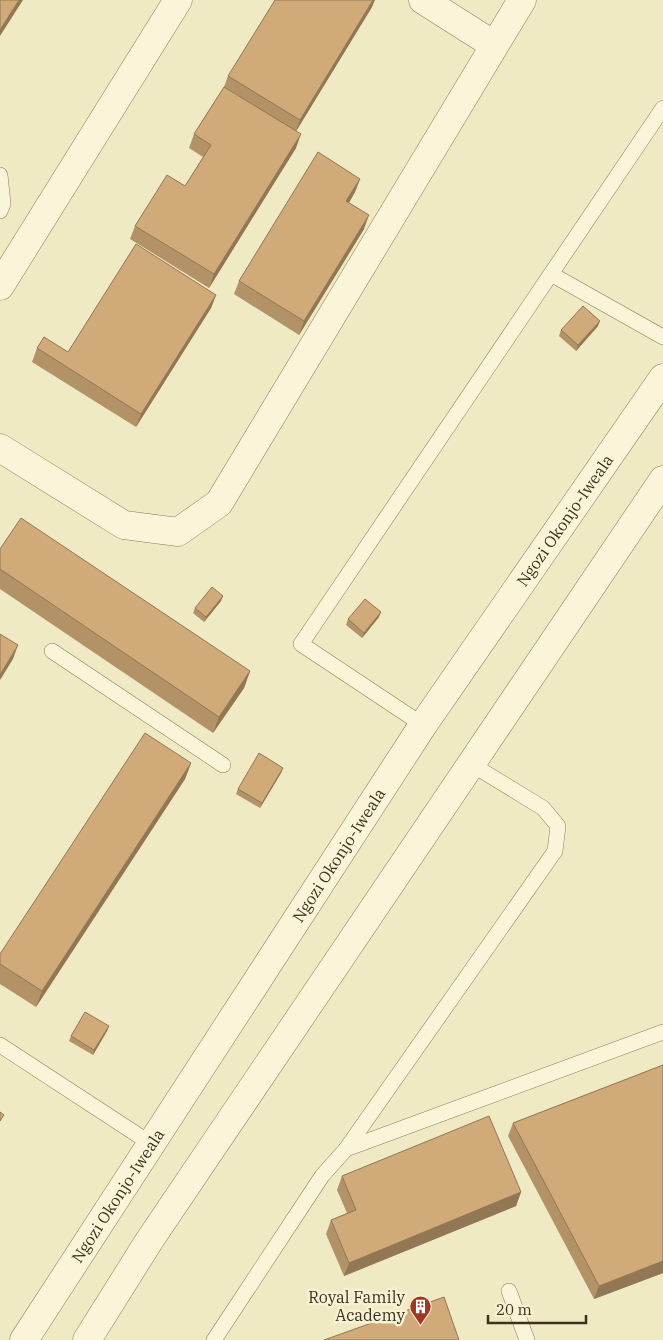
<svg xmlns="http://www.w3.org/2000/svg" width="663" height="1340" font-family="'IBM Plex Serif',serif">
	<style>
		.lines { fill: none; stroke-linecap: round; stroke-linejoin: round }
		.service-casing { stroke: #8c7c59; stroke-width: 16 }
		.minor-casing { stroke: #8c7c59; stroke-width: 29 }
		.tertiary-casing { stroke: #8c7c59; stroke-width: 29 }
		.service { stroke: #faf5d8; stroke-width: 15 }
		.minor { stroke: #faf5d8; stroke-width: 28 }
		.tertiary { stroke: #faf5d8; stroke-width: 28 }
		.wall { fill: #b39267 }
		.shaded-wall { fill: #927754 }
		.building { fill: #d0aa78; stroke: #927754 }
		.labels { text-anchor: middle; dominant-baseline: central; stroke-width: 5; stroke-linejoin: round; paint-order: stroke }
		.street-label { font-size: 16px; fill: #3c311e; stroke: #f7f2d4 }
		.poi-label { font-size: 16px; fill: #3c311e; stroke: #f7f2d4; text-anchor: end }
	</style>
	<rect width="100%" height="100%" fill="#f0eac4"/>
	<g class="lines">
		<defs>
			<g id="service">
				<path d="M0 175 3 204 0 211"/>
				<path d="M551 274 663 337"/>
				<path d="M52 651 223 765"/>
				<path d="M423 725 301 644 663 108"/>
				<path d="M0 1045 150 1143"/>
				<path d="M346 1149 555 851 558 826 543 808 471 764"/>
				<path d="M509 1291 527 1340"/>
				<path d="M214 1340 322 1176 346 1149 663 1032"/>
			</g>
			<g id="minor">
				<path d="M423 0 494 45"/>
				<path d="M0 286 178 0"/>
				<path d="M0 448 124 525 178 532 219 503 522 0"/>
			</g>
			<g id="tertiary">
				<path id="s1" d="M24 1340 423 725 663 378"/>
				<path d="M87 1340 149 1241 663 480"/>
			</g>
		</defs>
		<use href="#service" class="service-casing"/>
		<use href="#minor" class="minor-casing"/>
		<use href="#tertiary" class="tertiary-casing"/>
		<use href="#service" class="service"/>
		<use href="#minor" class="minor"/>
		<use href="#tertiary" class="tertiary"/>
	</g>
	<g class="wall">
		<path d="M372 7 296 131V148L209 288 130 239 135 226 185 186 203 157 189 148 194 134 224 87 228 76Z"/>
		<path d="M360 179 355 192 349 203 364 229 299 335 234 294 239 281Z"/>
		<path d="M216 295 211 308 136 427 32 362 37 348 68 352Z"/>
		<path d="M598 326 576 351 559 336 561 330Z"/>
		<path d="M0 549 250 671 244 688 213 733 0 589Z"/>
		<path d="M221 601 204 622 193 613 195 608Z"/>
		<path d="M379 617 362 638 346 625 348 619Z"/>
		<path d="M191 763 185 779 36 1007 0 984V954Z"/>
		<path d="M283 768 281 773 260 808 236 794 238 789Z"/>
		<path d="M109 1026 107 1031 93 1055 69 1041 71 1036Z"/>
		<path d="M663 1065V1273L594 1299 508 1136 513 1123Z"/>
		<path d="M342 1176 521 1192 516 1206 344 1276 326 1234 331 1220 347 1213 337 1190Z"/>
	</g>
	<g class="shaded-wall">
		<path d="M19 0H23L0 36V30Z"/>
		<path d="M373 0H375L372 7 295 133 300 120Z"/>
		<path d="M301 134 296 148 209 288 214 274Z"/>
		<path d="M360 179 355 192 341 215 346 201Z"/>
		<path d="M369 215 364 229 299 335 304 321Z"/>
		<path d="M216 295 211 308 136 427 141 414Z"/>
		<path d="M600 321 598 326 576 351 578 345Z"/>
		<path d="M223 596 221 601 204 622 206 617Z"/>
		<path d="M381 612 379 617 362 638 364 633Z"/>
		<path d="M18 645 13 659 0 680V675Z"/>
		<path d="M250 671 244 688 213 733 219 717Z"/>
		<path d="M191 763 185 779 36 1007 42 991Z"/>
		<path d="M283 768 281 773 260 808 262 803Z"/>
		<path d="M109 1026 107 1031 93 1055 94 1050Z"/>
		<path d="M521 1192 516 1206 344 1276 349 1263Z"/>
		<path d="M663 1261V1273L594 1299 599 1286Z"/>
	</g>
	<g class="building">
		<path d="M0 0H19L0 30Z"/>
		<path d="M275 0H373L300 120 228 76Z"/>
		<path d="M224 87 301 134 214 274 135 226 167 175 185 186 211 145 194 134Z"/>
		<path d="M318 152 360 179 346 201 369 215 304 321 239 281Z"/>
		<path d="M136 244 216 295 141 414 37 348 44 337 68 352Z"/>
		<path d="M583 306 600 321 578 345 561 330Z"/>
		<path d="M21 518 250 671 219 717 0 569V549Z"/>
		<path d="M212 587 223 596 206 617 195 608Z"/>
		<path d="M365 599 381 612 364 633 348 619Z"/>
		<path d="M0 634 18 645 0 675Z"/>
		<path d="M145 733 191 763 42 991 0 964V954Z"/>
		<path d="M259 753 283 768 262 803 238 789Z"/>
		<path d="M85 1012 109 1026 94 1050 71 1036Z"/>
		<path d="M663 1065V1261L599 1286 513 1123Z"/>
		<path d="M0 1112 4 1115 0 1121Z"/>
		<path d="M489 1116 521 1192 349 1263 331 1220 356 1210 342 1176Z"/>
		<path d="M444 1297 459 1340H324Z"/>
	</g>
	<defs>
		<symbol id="building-pin" viewBox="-11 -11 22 30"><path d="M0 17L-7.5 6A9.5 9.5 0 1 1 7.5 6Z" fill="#9e3726" stroke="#f7f2d4"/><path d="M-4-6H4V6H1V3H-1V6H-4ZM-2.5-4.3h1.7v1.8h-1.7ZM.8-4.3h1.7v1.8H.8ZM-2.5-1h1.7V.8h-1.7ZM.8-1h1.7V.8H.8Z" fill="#fff"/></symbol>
	</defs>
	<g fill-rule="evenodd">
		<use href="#building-pin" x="408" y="1294" width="25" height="34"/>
	</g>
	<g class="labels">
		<g class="street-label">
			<text stroke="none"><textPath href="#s1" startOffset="982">Ngozi Okonjo-Iweala</textPath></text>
			<text stroke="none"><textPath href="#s1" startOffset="578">Ngozi Okonjo-Iweala</textPath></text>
			<text stroke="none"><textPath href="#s1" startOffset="172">Ngozi Okonjo-Iweala</textPath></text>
		</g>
		<g class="poi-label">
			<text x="405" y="1297">Royal Family<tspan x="405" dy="18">Academy</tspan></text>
		</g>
	</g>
	<path d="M488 1315v8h98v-8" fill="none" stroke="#3c311e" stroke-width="2.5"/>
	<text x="496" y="1315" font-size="15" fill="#3c311e" stroke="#f7f2d4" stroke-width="4" paint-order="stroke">20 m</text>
</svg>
